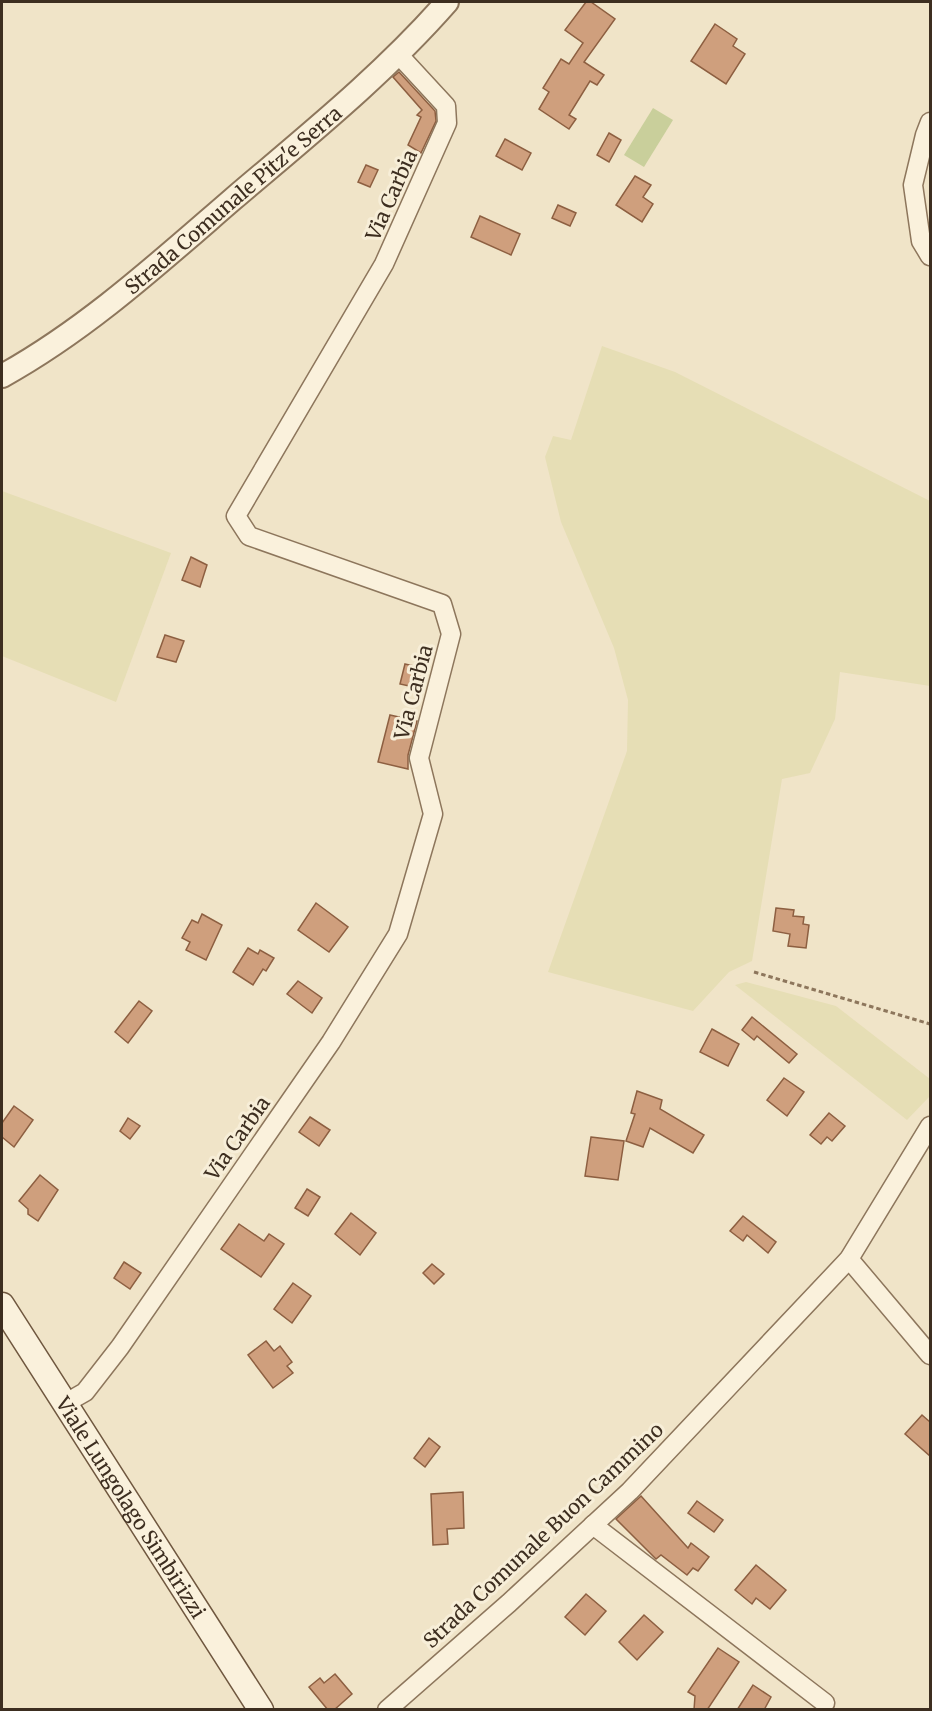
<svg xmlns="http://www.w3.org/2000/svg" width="932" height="1711" font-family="Merriweather,serif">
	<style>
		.farmland { fill: #e6deb5 }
		.green { fill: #c9cf9b }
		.building { fill: #cf9f7d; stroke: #8d5f41; stroke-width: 1.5 }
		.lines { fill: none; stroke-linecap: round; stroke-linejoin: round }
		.minor-casing { stroke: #8d765c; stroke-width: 21 }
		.tertiary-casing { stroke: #8d765c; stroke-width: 26 }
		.secondary-casing { stroke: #6f573f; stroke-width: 27 }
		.path { stroke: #8d765c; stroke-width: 3; stroke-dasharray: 4.5 3; stroke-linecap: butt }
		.minor { stroke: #faf1dc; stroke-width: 18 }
		.tertiary { stroke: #faf1dc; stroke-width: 22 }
		.secondary { stroke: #faf1dc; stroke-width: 24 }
		.labels { text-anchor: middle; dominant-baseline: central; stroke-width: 6; stroke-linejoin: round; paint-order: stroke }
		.street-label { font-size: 20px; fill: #3d2e20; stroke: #f7eed8 }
	</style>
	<rect width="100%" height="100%" fill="#f0e4c8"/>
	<g class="farmland">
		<path d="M602 346 675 372 930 501V686L840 672 835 719 810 773 782 779 752 961 729 972 693 1011 548 972 627 751 628 700 614 648 561 522 545 457 553 436 571 440Z"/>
		<path d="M2 491 171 553 116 702 2 656Z"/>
		<path d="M746 982 836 1006 930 1079V1096L907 1120 735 985Z"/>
	</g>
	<path class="green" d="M653 108 673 120 644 167 624 155Z"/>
	<g class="building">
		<path d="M586 2H591L615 19 584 62 604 75 597 85 590 81 569 115 576 119 569 129 539 109 549 92 543 88 561 59 569 64 583 43 565 30Z"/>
		<path d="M715 24 737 39 733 46 745 54 726 84 691 61Z"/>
		<path d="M399 72 435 111 436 121 421 153 408 145 421 117 417 115 422 110 393 77Z"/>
		<path d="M609 133 621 140 609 162 597 155Z"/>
		<path d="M505 139 531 153 522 170 496 156Z"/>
		<path d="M366 165 378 170 370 187 358 182Z"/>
		<path d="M635 176 651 185 643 197 653 204 642 222 616 205Z"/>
		<path d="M558 205 576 213 570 226 552 218Z"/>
		<path d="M480 216 520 234 511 255 471 237Z"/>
		<path d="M191 557 207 565 200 587 182 580Z"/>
		<path d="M165 635 184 641 176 662 157 657Z"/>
		<path d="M405 664 427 669 423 689 400 684Z"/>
		<path d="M390 715 417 721 408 755V769L378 762Z"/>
		<path d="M316 903 348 927 329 952 298 930Z"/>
		<path d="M776 908 794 910 793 916 804 917 803 924 809 925 806 948 788 946 790 934 773 931Z"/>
		<path d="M202 914 222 925 206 960 186 950 190 942 182 938 192 920 198 923Z"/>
		<path d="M248 948 258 954 260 950 274 958 266 971 263 969 253 985 233 972Z"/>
		<path d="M298 981 322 998 312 1013 287 994Z"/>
		<path d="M139 1001 152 1011 128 1043 115 1032Z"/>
		<path d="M752 1017 797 1054 789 1063 757 1036 754 1040 742 1030Z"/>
		<path d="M712 1029 739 1044 728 1066 700 1052Z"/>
		<path d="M784 1078 804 1092 787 1116 767 1100Z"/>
		<path d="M637 1091 662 1100 660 1109 704 1135 693 1153 650 1128 643 1147 626 1141 635 1114 631 1113Z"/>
		<path d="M14 1106 33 1120 14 1147 2 1137V1123Z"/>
		<path d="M829 1113 845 1126 832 1141 827 1137 821 1144 810 1135Z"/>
		<path d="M310 1117 330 1130 319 1146 299 1132Z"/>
		<path d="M128 1118 140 1126 130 1139 120 1131Z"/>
		<path d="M591 1137 624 1141 618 1180 585 1176Z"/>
		<path d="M40 1175 58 1190 38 1221 28 1214V1209L19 1201Z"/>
		<path d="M307 1189 320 1197 308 1216 295 1208Z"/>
		<path d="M351 1213 376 1233 360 1255 335 1234Z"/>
		<path d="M743 1216 776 1242 768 1253 747 1235 743 1241 730 1231Z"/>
		<path d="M239 1224 264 1241 269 1234 284 1244 261 1277 221 1249Z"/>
		<path d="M124 1262 141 1273 130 1289 114 1278Z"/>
		<path d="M432 1264 444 1274 434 1284 423 1273Z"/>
		<path d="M293 1283 311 1296 292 1323 274 1309Z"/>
		<path d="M266 1341 274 1351 280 1346 292 1362 287 1366 293 1373 273 1388 248 1355Z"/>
		<path d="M922 1415 930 1422V1456L905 1434Z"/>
		<path d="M429 1438 440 1447 425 1467 414 1458Z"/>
		<path d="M463 1492 464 1528 447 1529 448 1544 433 1545 431 1494Z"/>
		<path d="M641 1496 688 1548 691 1543 709 1557 698 1571 693 1568 687 1575 661 1555 656 1559 616 1519Z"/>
		<path d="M697 1501 723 1520 714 1532 688 1513Z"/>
		<path d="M756 1565 786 1590 770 1609 756 1598 752 1604 735 1590Z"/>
		<path d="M586 1594 606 1611 585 1635 565 1617Z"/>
		<path d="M644 1615 663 1632 637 1660 619 1642Z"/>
		<path d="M718 1648 739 1662 707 1710H694L695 1696 688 1692Z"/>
		<path d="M335 1674 352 1694 334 1710H328L309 1687 320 1678 324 1683Z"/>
		<path d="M753 1685 771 1697 764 1710H737Z"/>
	</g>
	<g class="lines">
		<defs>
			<g id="minor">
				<path d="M930 122 925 135 913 185 921 241 930 256"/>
				<path d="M849 1259 930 1355"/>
				<path d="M64 1404 85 1392 120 1347 331 1042 398 934 433 814 419 758 451 634 442 604 249 536 236 516 384 264 447 123 446 106 398 54"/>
				<path d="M593 1525 825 1703"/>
				<path d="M387 1710 509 1603 630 1491 849 1259 930 1126"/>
			</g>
			<g id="tertiary">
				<path id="s1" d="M2 376C87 329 160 262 233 199 307 136 383 75 447 2"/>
			</g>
			<g id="secondary">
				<path id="s2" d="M2 1305 261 1710"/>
			</g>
		</defs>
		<use href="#minor" class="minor-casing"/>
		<use href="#tertiary" class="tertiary-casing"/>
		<use href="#secondary" class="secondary-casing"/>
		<path class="path" d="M754 972 930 1024"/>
		<use href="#minor" class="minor"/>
		<use href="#tertiary" class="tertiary"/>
		<use href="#secondary" class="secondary"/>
	</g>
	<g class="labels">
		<g class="street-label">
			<text transform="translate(391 195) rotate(-66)">Via Carbia</text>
			<text stroke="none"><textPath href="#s1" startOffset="291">Strada Comunale Pitz'e Serra</textPath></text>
			<text transform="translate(413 692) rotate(-75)">Via Carbia</text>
			<text transform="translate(237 1138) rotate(-55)">Via Carbia</text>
			<text stroke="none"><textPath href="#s2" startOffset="240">Viale Lungolago Simbirizzi</textPath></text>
			<text transform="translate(543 1535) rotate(-43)">Strada Comunale Buon Cammino</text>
		</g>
	</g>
	<rect width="932" height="1711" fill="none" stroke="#3d2e20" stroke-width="6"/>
</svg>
